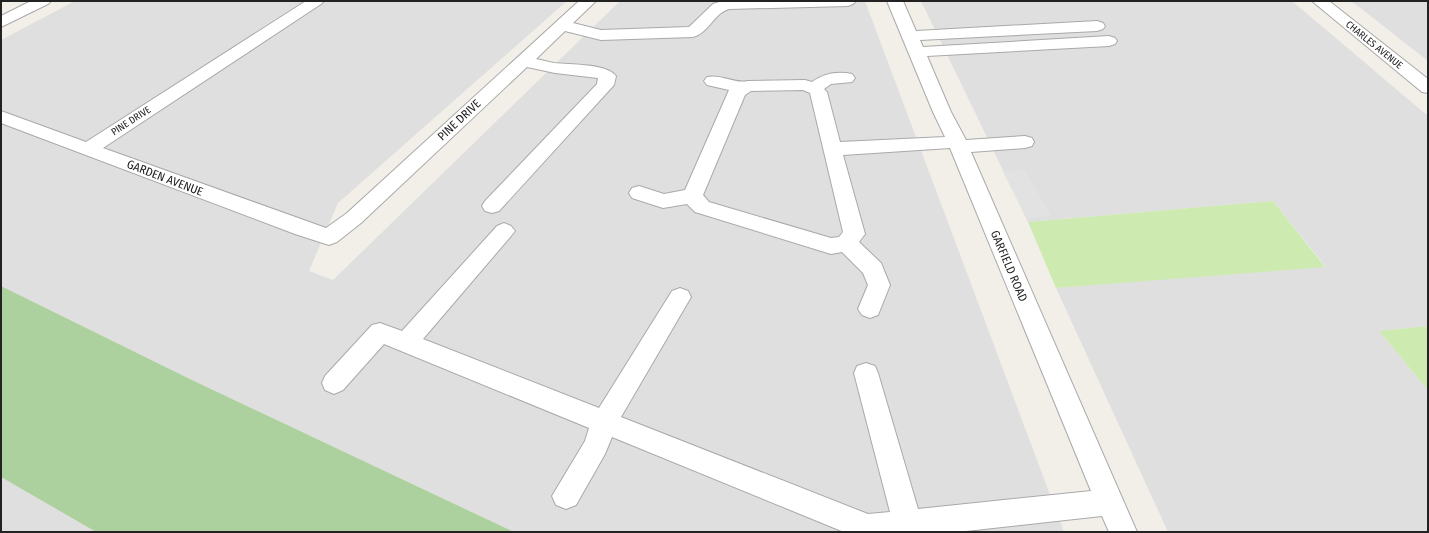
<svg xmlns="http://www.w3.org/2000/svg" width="1429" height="533" font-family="'Fira Sans Condensed',sans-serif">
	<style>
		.residential { fill: #e0dfdf }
		.grass { fill: #cdebb0 }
		.forest { fill: #add19e }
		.parking { fill: #e2e2e2 }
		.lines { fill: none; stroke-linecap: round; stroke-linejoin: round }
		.minor-casing { stroke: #a9a9a9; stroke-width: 2 }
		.minor { fill: #fff; fill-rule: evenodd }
		.labels { text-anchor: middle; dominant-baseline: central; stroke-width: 4; stroke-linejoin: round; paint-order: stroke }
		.far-street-label { font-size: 10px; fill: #222; stroke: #fff }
		.street-label { font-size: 12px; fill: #222; stroke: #fff }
	</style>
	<rect width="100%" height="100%" fill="#f2efe9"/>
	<g class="residential">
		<path d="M75 1H567L338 203 309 271 333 280 620 1H865L1064 532H514L194 381 1 286V40Z"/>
		<path d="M921 1H1292L1428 116V326L1379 331 1428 390V532H1168L1056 288 1325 266 1273 201 1028 222Z"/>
		<path d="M1351 1H1428V61L1363 10Z"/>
		<path d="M1 477 96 532H1Z"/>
	</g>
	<g class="grass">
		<path d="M1273 201 1325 267 1056 288 1028 222Z"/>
		<path d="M1428 326V390L1379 331Z"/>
	</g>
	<path class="forest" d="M1 286 194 381 514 532H96L1 477Z"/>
	<path class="parking" d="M1025 170 1051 216 1027 218 1003 172Z"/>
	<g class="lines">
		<defs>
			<g id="minor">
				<path d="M31 1H51L48 4 1 27V16Z"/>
				<path d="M306 1H324L321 4 103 148 326 228 347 213 579 1H596L573 23 601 30 689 27 713 4 722 1H856L853 4 848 6 729 9C714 13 709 33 693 37L601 40 565 31 536 59C542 60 548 62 554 63 570 65 606 63 616 76L614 85 499 211 492 213 485 211 482 206 485 201 597 84 598 78 555 73 527 67 361 223 337 242 329 245 295 234 1 123V111L86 142Z"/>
				<path d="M887 1H903L916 31 1097 21 1103 23 1105 26 1103 29 1097 31 920 40 923 47 1109 36 1115 38 1117 41 1115 44 1109 46 927 56 951 112 966 140 1025 136 1032 138 1034 142 1032 146 1025 148 971 152 1137 532H1109L1102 516 957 532H844L612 437 605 454 576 505 566 509 556 505 552 496 585 441 589 428 384 344 343 390 334 394 325 390 322 383 325 376 372 325 380 323 402 331 497 226 504 223 511 226 515 231 511 236 423 339 599 408 672 291 680 288 688 291 691 297 621 417 868 514 890 512 854 373 857 366 866 363 875 366 878 373 918 509 1091 491 950 148 843 155 865 234 859 242 881 263 890 285 878 315 870 318 862 315 858 309 868 285 863 273 842 252 831 254 695 212 687 204 663 208 632 198 629 193 632 188 639 186 664 194 685 190 729 90 707 85 704 81 707 77C722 74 734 84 748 81L805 80 812 82C824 73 838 71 852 74L855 78 852 82 831 84 824 89 827 92 840 142 945 137 933 112ZM803 90 810 93 843 232 839 237 831 238 709 202 703 195 745 95 751 91Z"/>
				<path d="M1312 1H1329L1428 79V93L1422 92Z"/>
			</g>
		</defs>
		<use href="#minor" class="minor-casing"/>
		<use href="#minor" class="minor"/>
	</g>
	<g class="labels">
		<g class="far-street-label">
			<text transform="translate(1374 45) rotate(39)">CHARLES AVENUE</text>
			<text transform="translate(131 121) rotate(-33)">PINE DRIVE</text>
		</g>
		<g class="street-label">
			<text transform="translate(459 120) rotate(-43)">PINE DRIVE</text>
			<text transform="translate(165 178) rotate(21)">GARDEN AVENUE</text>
			<text transform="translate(1009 266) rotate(67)">GARFIELD ROAD</text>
		</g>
	</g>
	<rect width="1429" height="533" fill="none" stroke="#222222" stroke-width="4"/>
</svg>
